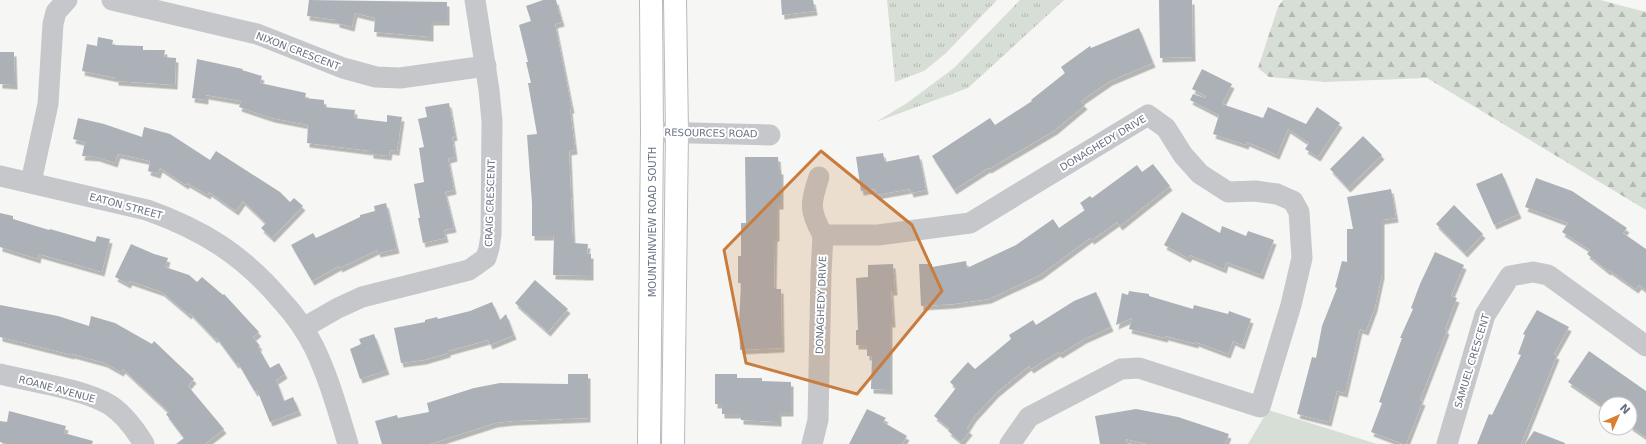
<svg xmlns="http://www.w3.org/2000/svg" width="1646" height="444" font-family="'DejaVu Sans',sans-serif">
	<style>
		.grass { fill: url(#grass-tufts) }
		.forest { fill: url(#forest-firs) }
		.park { fill: #d7ded5 }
		.building { fill: #acb1b8; filter: url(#shadow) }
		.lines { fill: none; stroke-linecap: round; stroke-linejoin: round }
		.major-casing { stroke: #b8babe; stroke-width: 24 }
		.minor { stroke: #c5c7cb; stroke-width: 21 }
		.major { stroke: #fff; stroke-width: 22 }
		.marked { fill: #c87c3e; fill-opacity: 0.2; stroke: #c87c3e; stroke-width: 3; stroke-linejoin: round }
		.labels { text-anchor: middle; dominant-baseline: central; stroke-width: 4; stroke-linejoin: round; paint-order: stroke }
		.street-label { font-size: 10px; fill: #687183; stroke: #fff }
	</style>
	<defs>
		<pattern id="grass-tufts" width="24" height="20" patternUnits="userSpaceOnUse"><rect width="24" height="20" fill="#d7ded5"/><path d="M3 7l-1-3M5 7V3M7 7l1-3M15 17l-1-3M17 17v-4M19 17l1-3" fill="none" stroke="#b2b8b2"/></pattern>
		<pattern id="forest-firs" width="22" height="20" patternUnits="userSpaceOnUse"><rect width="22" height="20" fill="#d7ded5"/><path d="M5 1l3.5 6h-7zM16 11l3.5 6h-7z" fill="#b2b8b2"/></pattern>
		<filter id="shadow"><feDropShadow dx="2.5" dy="4.5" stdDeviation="0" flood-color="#0004"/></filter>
	</defs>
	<rect width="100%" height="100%" fill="#f6f7f4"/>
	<g class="grass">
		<path d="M887 0H997L945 54 924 71 895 82Z"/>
		<path d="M1020 0H1064L968 88 876 122 907 103 954 68Z"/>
	</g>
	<path class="forest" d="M1283 0H1600L1646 12V210L1427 78 1325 82 1269 77 1258 68 1278 7Z"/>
	<path class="park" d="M1268 410 1377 444H1248Z"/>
	<g class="building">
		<path d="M309 0 447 2V21H431V37L374 32 375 18 355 13 352 27 337 23V20L307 16Z"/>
		<path d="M543 0H556L562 22 555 24 572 109H570L575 150 569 151 573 243 588 244 587 254H591V276L553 275 554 236H532V203L527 135 537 134 528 83H531L526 62H528L519 25 531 21 526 6Z"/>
		<path d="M781 0H813L815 11 782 15Z"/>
		<path d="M1159 0H1192L1193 57 1160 58Z"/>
		<path d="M1139 28 1153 63 1110 81 1081 101 1085 105 1055 130 989 169 988 168 954 190 932 156 990 118 995 125 1032 101 1031 100 1065 73 1061 67 1090 46 1091 48Z"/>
		<path d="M98 37 113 40 112 45 143 46V50H165L164 57 176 58 175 85 116 81V78L82 71 87 44 97 46Z"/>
		<path d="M0 52H14L15 85 0 84Z"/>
		<path d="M197 59 243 69 242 70 262 76 260 83 306 93 305 98 324 100V107L355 110 354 118 387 122V115L402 117 397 151 390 150 389 156 371 154V151L307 143 308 125 272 118 239 107 241 101 206 95V100L192 98Z"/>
		<path d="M1202 69 1232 84 1222 104 1263 118 1268 107 1306 124 1317 107 1340 123 1318 157 1305 149 1309 143 1288 129 1277 155 1247 142 1246 145 1213 134 1219 115 1190 100 1193 94 1205 98 1206 96 1192 89Z"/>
		<path d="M449 103 455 136 452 137 455 157 448 159 454 190 445 192 454 228 444 230 446 238 423 243 418 218H420L414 184 424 182 419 148 424 147 418 119 427 117 425 107Z"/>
		<path d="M78 118 104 124 142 137 144 127 170 134 210 160 216 151 280 192 290 202 294 198 303 206 272 238 261 228 266 223 243 201 236 211 209 192 208 195 187 183 186 185 160 168 158 174 148 171 150 161 118 154 115 163 97 157 82 156 85 142 73 139Z"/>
		<path d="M1363 136 1382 155 1348 188 1330 169Z"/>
		<path d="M883 153 885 162 919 155 926 190 911 193 910 189 876 195 875 189 861 191 856 157Z"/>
		<path d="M745 157H778L779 170H781V205H777V237H775L774 289H781L782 348 740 350 739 322 741 283H738V256H741V223H746Z"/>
		<path d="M1153 164 1170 186 1120 226 1117 222 1092 240 1090 238 1040 275 989 299 954 304 921 306 919 264H932V267L966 261 967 268 1016 245 1053 219 1059 228 1085 210 1080 203 1090 196 1092 198 1137 165 1142 172Z"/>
		<path d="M1502 173 1519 214 1494 225 1476 184Z"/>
		<path d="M1536 178 1572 191 1627 228 1623 233 1646 249V290L1639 285 1636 289 1609 270 1608 271 1587 254 1590 250 1562 232 1568 223 1525 207Z"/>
		<path d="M1391 189 1396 218 1382 220V274L1375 307 1366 331 1360 329 1345 393 1337 391 1329 422 1297 414 1312 357 1316 358 1322 326 1337 288 1335 287 1342 261 1347 262V229H1353L1347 197Z"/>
		<path d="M386 203 397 249 378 253 377 250 340 268 339 266 312 281 291 245 313 233 316 238 360 217V215L375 211 374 206Z"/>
		<path d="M1454 205 1483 234 1465 253 1436 224Z"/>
		<path d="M1182 212 1220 233 1222 226 1246 236 1248 231 1274 240 1261 275 1226 262 1224 269 1190 255 1188 258 1164 245Z"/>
		<path d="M0 213 13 216V219L49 230 50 229 95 242 97 236 110 239 102 272 39 254 38 259 0 247Z"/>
		<path d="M131 244 154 254 168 258 165 267 189 275 197 282 202 277 223 295 224 294 259 332 253 337 260 346 258 347 270 368 279 363 285 374 276 380 284 401 293 397 299 411 270 422 257 390 255 392 238 363 236 364 216 337 215 339 190 313 189 315 162 292 130 281 128 284 115 277Z"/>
		<path d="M1435 252 1464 265 1451 296 1457 298 1445 329 1447 330 1420 400 1423 401 1406 444H1403L1371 432 1382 403 1379 402 1402 338H1400L1413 309 1411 308 1420 284Z"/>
		<path d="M893 264 895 291H891L893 323H890V390L871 389 872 356H867V345H856V330H858L856 278 868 277V265Z"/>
		<path d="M535 280 568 309 548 332 515 303Z"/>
		<path d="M1129 291 1149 294V296L1193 309 1194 305 1228 314 1229 311 1251 319 1242 345 1233 341 1228 354 1196 342V344L1166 336 1165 338 1129 329 1132 318 1116 325 1122 293 1128 295Z"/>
		<path d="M1096 292 1111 327 1084 339 1060 354 1058 352 1031 369 1029 366 996 393 974 417 967 428 970 431 961 442 948 431 950 429 934 416 956 388 950 382 968 362 975 369 1011 339 1009 335 1033 320 1036 325 1074 301Z"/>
		<path d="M492 302 500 320 506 314 514 335 490 345 488 340 448 351V353L424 360 401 363 394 328 425 322V320L437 317 438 319 470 311Z"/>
		<path d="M0 305 58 316 89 326 91 316 115 323 152 344 154 341 194 379 188 386 224 429 205 444H176L184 438 166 414 169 412 123 369 121 372 105 363 72 354V355L0 337Z"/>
		<path d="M1537 310 1569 327 1554 354 1557 355 1521 444H1477L1489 414 1492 415 1521 355 1518 354 1525 335 1523 334Z"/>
		<path d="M374 334 387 370 360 379 350 349 361 344 359 339Z"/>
		<path d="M1589 351 1646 391V437L1630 426V404H1600L1568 382Z"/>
		<path d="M568 374H588V418L513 421 495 423 430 444H382L375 421 397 415 398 418 429 412 427 403 474 388 500 383 568 384Z"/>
		<path d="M715 374H737V378H762V381L791 382V412H779V422L741 420V414H722V404H715Z"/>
		<path d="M867 409 886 418 883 422 907 436 902 444H849Z"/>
		<path d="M1136 409 1178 417 1229 434 1225 444H1147L1126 439 1127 444H1100L1095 416Z"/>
		<path d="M9 411 66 426 64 433 93 441 92 444H7L0 442V421L7 422Z"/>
		<path d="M1534 431 1565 443V444H1525Z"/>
	</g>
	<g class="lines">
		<defs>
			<g id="major">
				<path d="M649 444 652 132 651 0"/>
				<path d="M673 444 677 132 675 0"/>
			</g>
		</defs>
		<use href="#major" class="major-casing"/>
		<g class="minor">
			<path d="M112 0 257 34 343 68 376 77 400 78 486 66"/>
			<path d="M652 132 770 135"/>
			<path d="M0 176 147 210C203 230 243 255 281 300 294 314 305 329 314 347 329 378 338 411 348 444"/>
			<path d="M819 177C810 203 809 211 823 235"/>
			<path d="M31 182 48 104 53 24 56 12 67 0"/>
			<path d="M823 235H878L970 223 1148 115 1166 128 1183 155 1200 174 1228 192 1255 191 1277 194 1293 201 1299 212 1302 258 1291 305 1260 407 1139 368 1121 369 1029 417 1010 444"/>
			<path d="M303 328 338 308 362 297 469 270 486 258 489 248 491 235 492 121 489 90 475 0"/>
			<path d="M0 374C32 382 83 389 110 405 125 415 135 429 144 444"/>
			<path d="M812 444 818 420 821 273 823 235"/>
			<path d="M1447 444 1485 315 1510 276 1533 272 1548 275 1646 346"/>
		</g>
		<use href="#major" class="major"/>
	</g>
	<path class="marked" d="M821 151 912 225 942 291 857 394 746 363 724 250Z"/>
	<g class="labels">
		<g class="street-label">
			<text transform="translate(298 51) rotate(21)">NIXON CRESCENT</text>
			<text transform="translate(711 133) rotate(1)">RESOURCES ROAD</text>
			<text transform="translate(1103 143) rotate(-31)">DONAGHEDY DRIVE</text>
			<text transform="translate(490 203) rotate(-88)">CRAIG CRESCENT</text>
			<text transform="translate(126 206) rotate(15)">EATON STREET</text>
			<text transform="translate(652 222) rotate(-90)">MOUNTAINVIEW ROAD SOUTH</text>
			<text transform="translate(821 305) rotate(-88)">DONAGHEDY DRIVE</text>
			<text transform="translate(1472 361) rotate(-73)">SAMUEL CRESCENT</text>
			<text transform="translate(57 389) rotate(15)">ROANE AVENUE</text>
		</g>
	</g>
	<g transform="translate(1618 416) rotate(45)"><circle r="19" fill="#ffffff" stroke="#c3c6cd"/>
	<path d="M0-3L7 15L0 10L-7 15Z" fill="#d97e32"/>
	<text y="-6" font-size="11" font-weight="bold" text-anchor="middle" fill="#687183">N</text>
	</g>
</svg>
